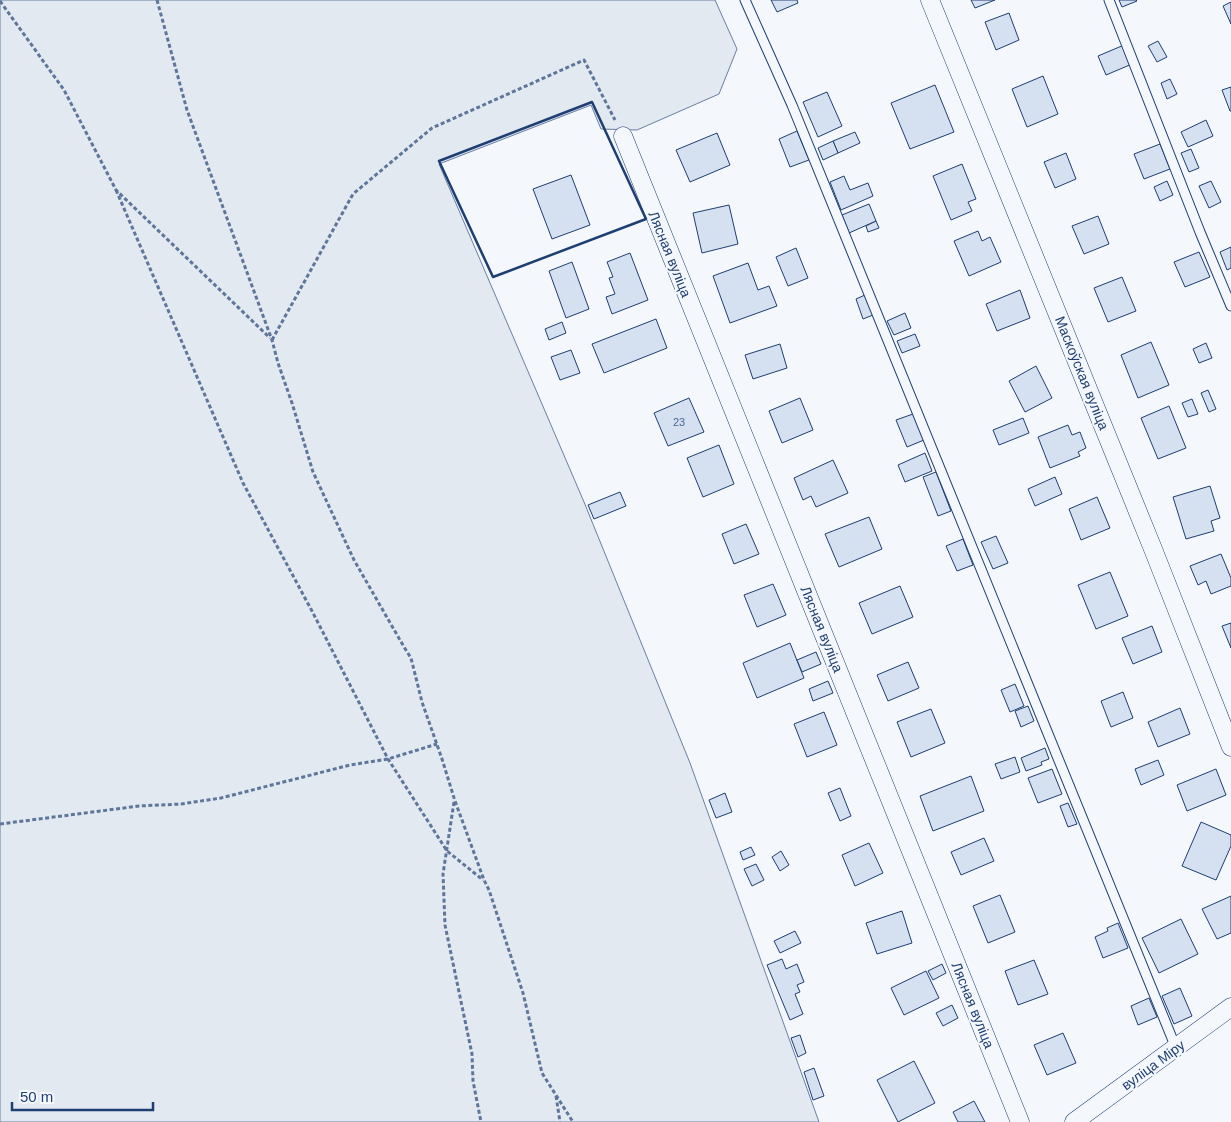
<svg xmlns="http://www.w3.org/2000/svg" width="1231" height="1122" font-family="Arial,sans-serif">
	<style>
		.green { fill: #e3e9f0; stroke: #687fa3 }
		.building { fill: #d5e0f0; stroke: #1d3f73 }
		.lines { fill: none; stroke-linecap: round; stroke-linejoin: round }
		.lane-casing { stroke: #1d3f73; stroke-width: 11 }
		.street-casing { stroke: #1d3f73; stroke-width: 19 }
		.path { stroke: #5e769c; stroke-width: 3; stroke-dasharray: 4 2.5; stroke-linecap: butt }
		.lane { stroke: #f4f7fb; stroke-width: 9 }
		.street { stroke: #f4f7fb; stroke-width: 18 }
		.wall { stroke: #1d3f73; stroke-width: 2.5 }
		.labels { text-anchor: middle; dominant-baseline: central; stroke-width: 4; stroke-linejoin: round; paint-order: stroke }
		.number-label { font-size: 11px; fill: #4b6792 }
		.street-label { font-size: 14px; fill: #1d3f73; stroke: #f4f7fb }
	</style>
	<rect width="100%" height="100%" fill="#f4f7fb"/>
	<path class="green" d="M0 0H715L737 49 719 94 637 130 601 129 591 105 439 164 584 502 690 763 819 1122H0Z"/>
	<g class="building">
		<path d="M771 0H797L798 3 777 12Z"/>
		<path d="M971 0H995L975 8Z"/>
		<path d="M1119 0H1136L1137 1 1122 7Z"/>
		<path d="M1231 2V24L1223 6Z"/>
		<path d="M1009 13 1019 40 996 50 985 22Z"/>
		<path d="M1158 41 1167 57 1157 62 1148 46Z"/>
		<path d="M1124 45 1132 64 1106 75 1098 56Z"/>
		<path d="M1043 76 1058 114 1027 127 1012 89Z"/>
		<path d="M1170 79 1177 94 1167 99 1161 83Z"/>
		<path d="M935 85 954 132 910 149 891 103Z"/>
		<path d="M1231 87V111H1230L1222 90Z"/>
		<path d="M827 92 842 126 818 137 803 102Z"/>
		<path d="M1206 120 1213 136 1188 147 1181 132Z"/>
		<path d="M797 131 809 160 790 167 779 139Z"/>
		<path d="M855 132 860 143 838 153 833 141Z"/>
		<path d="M717 133 730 165 690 182 676 150Z"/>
		<path d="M833 141 838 153 823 160 818 148Z"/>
		<path d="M1160 144 1170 169 1144 179 1134 154Z"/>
		<path d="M1191 149 1199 168 1189 172 1181 153Z"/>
		<path d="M1066 153 1076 179 1055 188 1044 162Z"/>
		<path d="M962 164 976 199 968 202 972 211 951 220 933 176Z"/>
		<path d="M571 175 590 225 552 239 533 189Z"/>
		<path d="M844 176 850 190 868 183 873 196 841 210 830 182Z"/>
		<path d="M1167 181 1173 195 1160 201 1154 187Z"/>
		<path d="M1211 181 1221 202 1209 208 1199 186Z"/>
		<path d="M869 204 876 221 849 233 842 215Z"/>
		<path d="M729 205 738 244 702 253 693 213Z"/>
		<path d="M1098 216 1109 244 1084 254 1072 226Z"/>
		<path d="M876 221 879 228 868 232 866 226Z"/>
		<path d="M978 231 982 241 990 237 1001 262 969 276 954 241Z"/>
		<path d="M1231 247V268L1227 270 1220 252Z"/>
		<path d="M796 248 808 278 788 286 776 257Z"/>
		<path d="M1199 252 1210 277 1185 287 1174 262Z"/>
		<path d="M630 253 648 300 612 314 606 297 615 294 609 278 613 277 607 262Z"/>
		<path d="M572 262 589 309 566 318 549 271Z"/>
		<path d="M748 263 758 290 769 286 777 306 730 323 713 276Z"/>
		<path d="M1122 277 1136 311 1108 322 1094 288Z"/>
		<path d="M1020 290 1030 318 997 331 986 304Z"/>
		<path d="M865 295 873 315 863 319 856 299Z"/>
		<path d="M905 313 911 328 894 335 887 321Z"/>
		<path d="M656 319 667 348 604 373 592 344Z"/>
		<path d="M562 322 566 333 549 340 545 329Z"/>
		<path d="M915 334 920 346 902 353 897 341Z"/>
		<path d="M1151 342 1169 385 1138 398 1121 355Z"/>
		<path d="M1206 343 1212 358 1199 363 1193 349Z"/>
		<path d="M780 344 787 368 753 379 745 355Z"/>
		<path d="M571 350 580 373 560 380 551 357Z"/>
		<path d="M1036 366 1052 398 1025 412 1009 381Z"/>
		<path d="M1208 390 1216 409 1209 412 1201 393Z"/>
		<path d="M689 398 704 432 668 446 654 413Z"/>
		<path d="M800 398 813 430 782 443 769 411Z"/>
		<path d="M1192 399 1198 414 1188 417 1182 403Z"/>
		<path d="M1169 406 1186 448 1158 459 1141 418Z"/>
		<path d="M913 414 924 440 907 447 896 420Z"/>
		<path d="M1023 418 1029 433 999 445 993 430Z"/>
		<path d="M1068 425 1072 435 1080 432 1086 448 1078 452 1080 456 1050 468 1038 437Z"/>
		<path d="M719 445 734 484 703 497 687 458Z"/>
		<path d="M925 453 932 471 905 482 898 465Z"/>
		<path d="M833 460 848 493 816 507 811 496 803 500 794 478Z"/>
		<path d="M936 472 951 511 938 516 923 477Z"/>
		<path d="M1055 477 1062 494 1035 506 1028 489Z"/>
		<path d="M1210 486 1220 518 1211 521 1214 531 1186 539 1173 497Z"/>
		<path d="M620 492 626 506 594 519 588 505Z"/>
		<path d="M1097 497 1110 528 1081 540 1069 509Z"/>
		<path d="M869 517 882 549 839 567 825 534Z"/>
		<path d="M746 524 759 554 734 564 722 534Z"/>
		<path d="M996 536 1008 563 993 569 981 542Z"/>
		<path d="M963 539 973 565 957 571 946 546Z"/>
		<path d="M1221 554 1231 578V586L1211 594 1206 581 1198 585 1190 566Z"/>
		<path d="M1110 572 1128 616 1096 629 1078 585Z"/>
		<path d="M773 584 786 615 757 627 744 595Z"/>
		<path d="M900 586 913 617 872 634 859 603Z"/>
		<path d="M1231 623V648L1222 626Z"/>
		<path d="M1152 626 1162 652 1133 664 1122 638Z"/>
		<path d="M790 643 804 678 757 698 743 663Z"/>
		<path d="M816 652 821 664 802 672 797 660Z"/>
		<path d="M908 662 919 688 888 701 877 675Z"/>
		<path d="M828 681 833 693 813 701 809 689Z"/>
		<path d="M1015 684 1024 706 1010 712 1001 690Z"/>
		<path d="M1123 692 1133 718 1111 727 1101 701Z"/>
		<path d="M1028 706 1034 721 1021 727 1015 711Z"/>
		<path d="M1180 708 1190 734 1158 747 1148 722Z"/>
		<path d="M931 709 945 743 911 757 897 722Z"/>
		<path d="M824 712 837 745 807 757 794 724Z"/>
		<path d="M1045 748 1049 759 1041 762 1042 765 1026 771 1021 758Z"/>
		<path d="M1015 757 1020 772 1001 779 995 764Z"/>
		<path d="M1158 760 1164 775 1141 785 1135 769Z"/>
		<path d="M1052 769 1062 794 1038 803 1028 778Z"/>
		<path d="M1216 769 1226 795 1187 811 1177 785Z"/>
		<path d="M971 776 984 811 933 831 920 796Z"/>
		<path d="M840 788 851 816 840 821 828 793Z"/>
		<path d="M725 793 732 812 716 818 709 800Z"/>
		<path d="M1068 803 1077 824 1068 827 1060 806Z"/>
		<path d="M1201 822 1231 835V846L1216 880 1182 866Z"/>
		<path d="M984 838 994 861 961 875 951 852Z"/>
		<path d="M869 843 883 873 855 886 842 855Z"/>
		<path d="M751 847 755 855 743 860 740 852Z"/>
		<path d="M781 851 789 865 780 871 772 857Z"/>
		<path d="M756 864 764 880 752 886 744 869Z"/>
		<path d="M1000 895 1015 932 988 943 973 906Z"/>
		<path d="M1231 896V933L1217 939 1202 909Z"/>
		<path d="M902 911 912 943 877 954 866 923Z"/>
		<path d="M1181 919 1198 954 1159 973 1142 938Z"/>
		<path d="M1118 923 1128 948 1103 958 1095 937 1108 931 1107 928Z"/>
		<path d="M795 931 801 943 780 953 774 941Z"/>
		<path d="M782 959 786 969 797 964 804 982 797 985 800 992 795 994 803 1014 790 1020 767 965Z"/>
		<path d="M1034 960 1048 994 1018 1005 1005 971Z"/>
		<path d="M942 964 946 973 933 980 928 971Z"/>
		<path d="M926 971 939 998 904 1015 891 988Z"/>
		<path d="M1180 988 1192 1016 1174 1024 1162 996Z"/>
		<path d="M1149 998 1157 1017 1138 1025 1131 1006Z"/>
		<path d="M952 1005 958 1018 943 1026 936 1013Z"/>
		<path d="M1063 1033 1076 1063 1047 1075 1034 1045Z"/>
		<path d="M800 1035 806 1053 798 1057 791 1038Z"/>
		<path d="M914 1061 935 1103 898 1122 877 1080Z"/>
		<path d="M814 1068 824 1096 813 1100 804 1072Z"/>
		<path d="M974 1101 985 1122H958L953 1112Z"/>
	</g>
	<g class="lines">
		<defs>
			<g id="lane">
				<path d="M745 0 792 105 1176 1048"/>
				<path d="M1109 0 1200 232 1231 306"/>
			</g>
			<g id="street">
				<path d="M930 0 1153 549 1231 747"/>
				<path d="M623 136 1020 1122"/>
				<path d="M1074 1122 1231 1007"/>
			</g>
		</defs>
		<use href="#lane" class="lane-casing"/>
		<use href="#street" class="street-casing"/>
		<g class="path">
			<path d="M157 0 187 110 272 340 278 363 292 403 313 472 354 560 404 647 411 658 422 702 442 759 455 801 484 880 489 890 523 993 542 1073 573 1122"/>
			<path d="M0 1 64 90 116 190 270 338"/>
			<path d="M116 190 243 483 312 611 388 759 447 851 483 880"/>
			<path d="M272 340 353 194 432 128 584 60 615 120"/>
			<path d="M454 802 443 874 445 925 472 1054 473 1081 481 1122"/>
			<path d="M0 824 139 806 181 804 221 798 350 765 388 759 437 744"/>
			<path d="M556 1096 560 1122"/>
		</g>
		<use href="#lane" class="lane"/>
		<use href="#street" class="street"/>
		<path class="wall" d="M592 102 646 219 493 277 439 161Z"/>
	</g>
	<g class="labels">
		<g class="number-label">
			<text x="679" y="422">23</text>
		</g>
		<g class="street-label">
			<text transform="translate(670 254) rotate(68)">Лясная вуліца</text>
			<text transform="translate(1082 373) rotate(68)">Маскоўская вуліца</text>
			<text transform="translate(822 629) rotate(68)">Лясная вуліца</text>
			<text transform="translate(973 1005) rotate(68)">Лясная вуліца</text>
			<text transform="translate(1153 1065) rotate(-36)">вуліца Міру</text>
		</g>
	</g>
	<path d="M12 1102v8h141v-8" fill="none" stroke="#1d3f73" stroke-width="2.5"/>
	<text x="20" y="1102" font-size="15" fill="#1d3f73" stroke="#f4f7fb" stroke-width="4" paint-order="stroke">50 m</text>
</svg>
